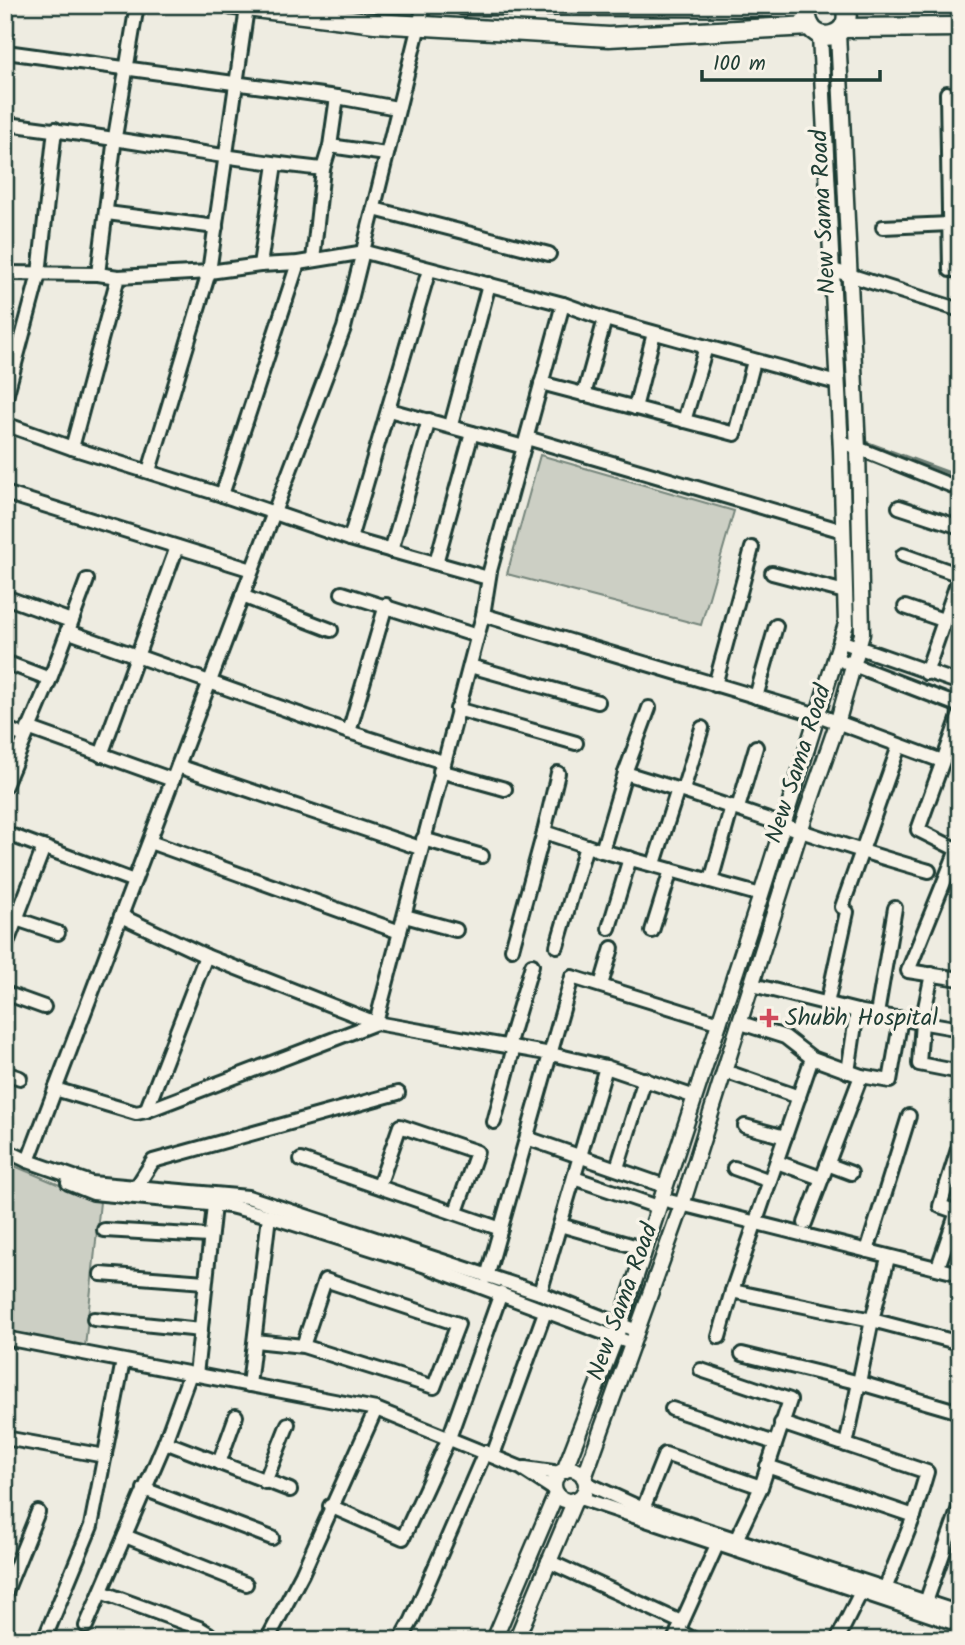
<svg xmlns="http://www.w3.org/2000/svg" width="965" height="1645" font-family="Kalam,sans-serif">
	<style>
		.green { fill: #cccfc4; stroke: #76867c; stroke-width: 2 }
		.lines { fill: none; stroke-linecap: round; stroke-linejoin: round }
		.stream { stroke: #6c7e74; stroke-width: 3.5 }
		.minor-casing { stroke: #1f3d34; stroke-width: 18 }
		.major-casing { stroke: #1f3d34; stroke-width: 19 }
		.highway-casing { stroke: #1f3d34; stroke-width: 23 }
		.minor { stroke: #f7f3e8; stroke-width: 12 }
		.major { stroke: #f7f3e8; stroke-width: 14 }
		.highway { stroke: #f7f3e8; stroke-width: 18 }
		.poi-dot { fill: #d1495b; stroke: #f7f3e8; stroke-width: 2.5 }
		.labels { text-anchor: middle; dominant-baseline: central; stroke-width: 7; stroke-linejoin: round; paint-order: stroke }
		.street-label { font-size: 24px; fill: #1f3d34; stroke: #f7f3e8 }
		.poi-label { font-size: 24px; fill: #1f3d34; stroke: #f7f3e8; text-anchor: start }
	</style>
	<rect width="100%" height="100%" fill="#eeece1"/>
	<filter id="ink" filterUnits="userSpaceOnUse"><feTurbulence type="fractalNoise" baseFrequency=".0143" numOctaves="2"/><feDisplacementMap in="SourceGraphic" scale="14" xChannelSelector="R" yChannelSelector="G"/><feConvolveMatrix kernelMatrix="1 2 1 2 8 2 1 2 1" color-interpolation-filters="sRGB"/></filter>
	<g filter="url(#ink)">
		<g class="green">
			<path d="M540 455 734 511 701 625 507 574Z"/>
			<path d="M5 1162 100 1202 85 1347 5 1332Z"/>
		</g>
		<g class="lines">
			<path class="stream" d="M862 441 960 477"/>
			<defs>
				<g id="minor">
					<path d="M5 56 6 52 337 97 397 108"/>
					<path d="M947 93 950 270H960"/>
					<path d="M5 124C112 136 216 158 323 169"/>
					<path d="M330 146 386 154"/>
					<path d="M374 209 549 254"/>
					<path d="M107 213 216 227"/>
					<path d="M883 227 950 224"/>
					<path d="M313 260 323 169 330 146 337 97"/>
					<path d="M260 265 275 164"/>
					<path d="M830 269 960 310"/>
					<path d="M5 273 98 274 118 277 209 272 260 265 298 263 365 252 563 304 605 319 837 383"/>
					<path d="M98 274 115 137 137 5"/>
					<path d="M541 383 735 434 754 361"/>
					<path d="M584 395 605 319"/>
					<path d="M5 401 39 274 55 129"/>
					<path d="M635 408 654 333"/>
					<path d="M389 410 524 447"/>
					<path d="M684 421 706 347"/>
					<path d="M5 424 72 448 222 495 350 539 488 578"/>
					<path d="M451 425 489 284"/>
					<path d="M527 438 843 531"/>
					<path d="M840 441 960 489"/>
					<path d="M72 448 118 277"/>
					<path d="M149 471 209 272 247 8"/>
					<path d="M5 493 252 570"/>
					<path d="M222 495 298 263"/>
					<path d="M899 507 960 527"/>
					<path d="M350 539 429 270"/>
					<path d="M391 551 429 420"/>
					<path d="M903 555 960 575"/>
					<path d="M436 563 472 433"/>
					<path d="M772 573 845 592"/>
					<path d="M342 593 477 636"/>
					<path d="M242 596 331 630"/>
					<path d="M5 597 71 621"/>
					<path d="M905 607 943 620"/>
					<path d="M483 615 818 715 942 761"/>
					<path d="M67 631 349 732 443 762"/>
					<path d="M840 641 960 683"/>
					<path d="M835 658 960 706"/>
					<path d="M5 662 50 679"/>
					<path d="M470 666 598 702"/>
					<path d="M926 673 960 575"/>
					<path d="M715 685 752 548"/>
					<path d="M756 697 776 626"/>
					<path d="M457 709 576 743"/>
					<path d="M960 714 918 830 960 851"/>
					<path d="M5 728 24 736"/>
					<path d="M28 728 173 780"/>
					<path d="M349 732 386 605"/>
					<path d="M101 755 177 547"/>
					<path d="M178 766 420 848"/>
					<path d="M440 771 505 789"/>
					<path d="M558 773 544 832 602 851 761 895"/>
					<path d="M625 773C727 803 826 843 929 871"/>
					<path d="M5 786 50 679 87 580"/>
					<path d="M683 790 702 728"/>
					<path d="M738 808 756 747"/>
					<path d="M5 833 134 881"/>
					<path d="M423 839 482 856"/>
					<path d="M150 842 400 932"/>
					<path d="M957 850 908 971 960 979"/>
					<path d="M602 851 625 773 649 708"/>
					<path d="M654 864 678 789"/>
					<path d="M711 881 732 806"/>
					<path d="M842 907 899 746"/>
					<path d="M121 916 206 956 376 1023 551 1054 606 1067 695 1097"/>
					<path d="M405 916 456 930"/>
					<path d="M16 919 58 933"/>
					<path d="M609 928 630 858"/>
					<path d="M652 931 671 870"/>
					<path d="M557 946 586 846"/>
					<path d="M5 948 44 847"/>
					<path d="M512 949 544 832"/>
					<path d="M932 974 922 1022 919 1064 960 1072"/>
					<path d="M601 985 612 948"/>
					<path d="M753 985 857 1011 960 1029"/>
					<path d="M5 993 44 1007"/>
					<path d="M827 1004 847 912"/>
					<path d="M877 1014 895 908"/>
					<path d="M741 1023 785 1037 812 1058 861 1076 890 1081 901 1018"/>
					<path d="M508 1046 532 965"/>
					<path d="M848 1072 857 1011"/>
					<path d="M5 1073 20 1078"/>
					<path d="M733 1074 799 1097"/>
					<path d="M55 1089 136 1113 146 1111 376 1023 483 615 490 571 563 304"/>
					<path d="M146 1111 206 956"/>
					<path d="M494 1122 514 1047"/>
					<path d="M745 1126 785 1137"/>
					<path d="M527 1138 665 1186"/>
					<path d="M960 1143 940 1206 960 1213"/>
					<path d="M5 1150 28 1161 91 1183 248 1197 540 1293 637 1331"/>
					<path d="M301 1160 501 1229"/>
					<path d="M28 1161 344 328 424 5"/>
					<path d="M777 1162 821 1178"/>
					<path d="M827 1164 851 1173"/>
					<path d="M617 1168 645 1079"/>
					<path d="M734 1168 770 1181"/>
					<path d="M574 1178 658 1207"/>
					<path d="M68 1183 93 1193 230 1206 269 1216 423 1265 633 1344"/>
					<path d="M137 1186 153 1161 398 1093"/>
					<path d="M379 1186 400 1126 477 1152 456 1212"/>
					<path d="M661 1199 960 1274"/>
					<path d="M805 1223 861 1076"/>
					<path d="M560 1225 645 1249"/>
					<path d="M104 1230 209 1236"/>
					<path d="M867 1251 909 1116"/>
					<path d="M938 1267 957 1212"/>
					<path d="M101 1274 205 1282"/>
					<path d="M487 1277 572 977 720 1023"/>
					<path d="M732 1291 872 1320 960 1343"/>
					<path d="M540 1293 606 1067"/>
					<path d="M94 1319 201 1330"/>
					<path d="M719 1337 732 1291 812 1058"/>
					<path d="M5 1338 376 1409 521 1468 555 1490"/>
					<path d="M255 1341 303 1346 434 1387 458 1324 325 1280 303 1346"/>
					<path d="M742 1354 860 1383 960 1412"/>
					<path d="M701 1370 790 1400 761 1487 736 1540"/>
					<path d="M196 1375 214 1205"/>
					<path d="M249 1385 269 1216"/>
					<path d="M672 1409 775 1443"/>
					<path d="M781 1423 927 1472 914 1516 885 1589"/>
					<path d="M5 1438 105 1456"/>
					<path d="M165 1442 290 1490"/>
					<path d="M846 1445 872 1320 888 1258"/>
					<path d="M493 1455 545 1312"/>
					<path d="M219 1463 236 1416"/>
					<path d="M767 1466 914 1516"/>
					<path d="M525 1468 560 1473"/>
					<path d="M265 1482 288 1424"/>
					<path d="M586 1483 643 1509 960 1613"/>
					<path d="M144 1489 272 1538"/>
					<path d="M580 1498 960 1625"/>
					<path d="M330 1506 403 1538 449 1438 501 1293"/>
					<path d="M643 1509 665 1454 761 1487"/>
					<path d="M125 1536 246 1584"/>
					<path d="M548 1561 681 1622"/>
					<path d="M101 1592 199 1628 209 1634 206 1640"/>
					<path d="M5 1594 38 1512"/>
					<path d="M926 1602 960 1505"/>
					<path d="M86 1626 165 1442 190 1374"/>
					<path d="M678 1631 695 1640"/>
					<path d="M44 1640 91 1526 123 1361"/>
					<path d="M267 1640 302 1574 376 1409"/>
					<path d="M401 1640 412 1620 485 1452"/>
					<path d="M674 1640 717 1545"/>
					<path d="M837 1640 861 1592"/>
				</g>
				<g id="major">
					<circle cx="570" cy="1485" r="16"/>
					<path d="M564 1471 615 1339 645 1249 761 895 846 624 841 450 820 35"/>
					<path d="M584 1478 682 1205 800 831 837 724 862 634 858 449 838 33"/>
					<path d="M494 1640 556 1494"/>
					<path d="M516 1640 575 1500"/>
				</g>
				<g id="highway">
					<path d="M231 5 375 23 609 37 810 26"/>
					<path d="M463 5 809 7"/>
					<path d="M807 17C813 50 858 35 844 5"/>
					<path d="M843 28 960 27"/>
				</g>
			</defs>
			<use href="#minor" class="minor-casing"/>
			<use href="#major" class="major-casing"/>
			<use href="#highway" class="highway-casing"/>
			<use href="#minor" class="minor"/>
			<use href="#major" class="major"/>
			<use href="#highway" class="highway"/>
		</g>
	</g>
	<path class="poi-dot" d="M765.5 1007.5h7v7h7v7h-7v7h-7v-7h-7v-7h7z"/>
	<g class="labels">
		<g class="street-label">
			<text transform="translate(824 212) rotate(-93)">New Sama Road</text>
			<text transform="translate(799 764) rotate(-72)">New Sama Road</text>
			<text transform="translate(623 1302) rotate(-70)">New Sama Road</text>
		</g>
		<g class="poi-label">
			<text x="785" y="1018">Shubh Hospital</text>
		</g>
	</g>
	<rect width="965" height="1645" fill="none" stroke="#f7f3e8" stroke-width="28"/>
	<rect x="14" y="14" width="937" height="1617" fill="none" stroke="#1f3d34" stroke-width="2.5" filter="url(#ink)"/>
	<path d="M702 70v10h178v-10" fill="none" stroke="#1f3d34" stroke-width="3.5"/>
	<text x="713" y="70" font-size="21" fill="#1f3d34" stroke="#f7f3e8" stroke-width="5" paint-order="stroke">100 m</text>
</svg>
